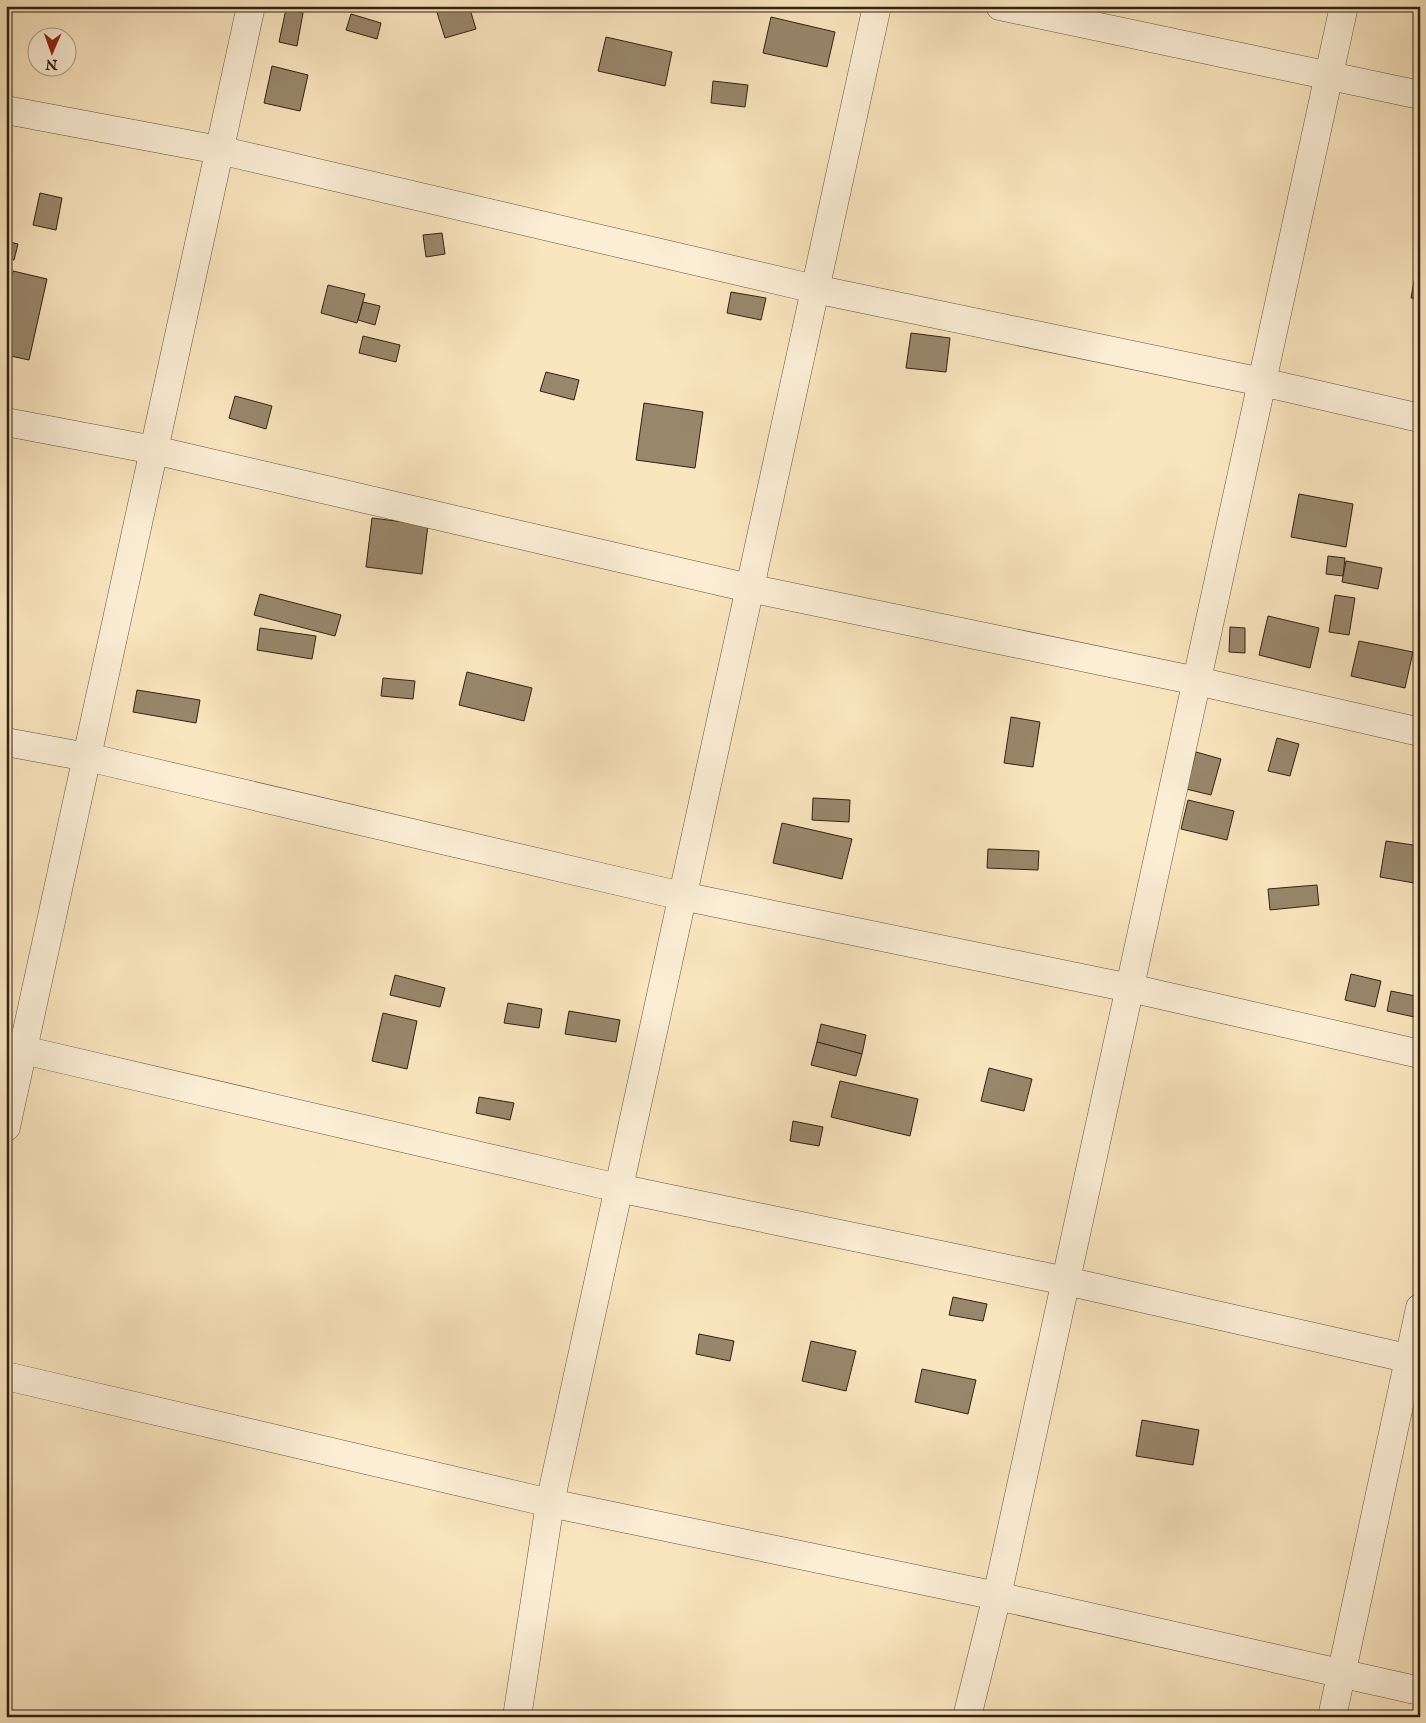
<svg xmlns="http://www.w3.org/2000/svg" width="1426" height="1723" font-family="'IM FELL English',serif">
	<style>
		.building { fill: #99876b; stroke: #312112 }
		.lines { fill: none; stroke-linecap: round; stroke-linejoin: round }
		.minor-casing { stroke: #63523d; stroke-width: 29 }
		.minor { stroke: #fbeed5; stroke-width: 28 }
	</style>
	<rect width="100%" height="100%" fill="#f9e5be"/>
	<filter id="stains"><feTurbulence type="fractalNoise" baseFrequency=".004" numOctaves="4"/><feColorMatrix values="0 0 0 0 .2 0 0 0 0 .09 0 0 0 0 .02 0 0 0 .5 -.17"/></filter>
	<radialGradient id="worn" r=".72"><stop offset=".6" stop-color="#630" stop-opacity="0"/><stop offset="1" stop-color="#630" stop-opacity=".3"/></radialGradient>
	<g class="building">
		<path d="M435 6H469L476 29 445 38Z"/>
		<path d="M286 9 303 13 297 46 279 42Z"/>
		<path d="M351 14 381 23 377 39 346 30Z"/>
		<path d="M771 17 835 32 827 67 763 53Z"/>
		<path d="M606 37 672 52 665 86 598 71Z"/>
		<path d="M272 66 308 75 300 111 264 103Z"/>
		<path d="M713 81 748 85 745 107 711 103Z"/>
		<path d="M40 193 62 198 56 230 33 225Z"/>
		<path d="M442 233 445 254 426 257 423 235Z"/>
		<path d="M6 241 18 244 14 260 6 259Z"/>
		<path d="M1417 265H1420V299L1411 298Z"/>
		<path d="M13 271 47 279 29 360 6 355V304Z"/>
		<path d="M328 285 365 294 357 323 321 313Z"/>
		<path d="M731 292 766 298 761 320 727 313Z"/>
		<path d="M363 302 380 306 375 325 358 320Z"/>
		<path d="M911 333 950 338 946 372 906 368Z"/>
		<path d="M363 336 400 345 396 362 359 353Z"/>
		<path d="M546 372 579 380 574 400 540 391Z"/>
		<path d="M235 396 272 406 266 429 229 418Z"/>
		<path d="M644 403 703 412 695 468 636 460Z"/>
		<path d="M1299 494 1353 504 1346 547 1291 537Z"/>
		<path d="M372 518 428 525 422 574 366 567Z"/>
		<path d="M1328 556 1345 558 1343 576 1326 574Z"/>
		<path d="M1346 561 1382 568 1378 589 1342 582Z"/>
		<path d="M260 594 341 615 335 636 254 615Z"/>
		<path d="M1335 595 1355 598 1349 635 1329 632Z"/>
		<path d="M1268 616 1319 628 1310 668 1259 655Z"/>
		<path d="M1230 627 1245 628V653L1229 652Z"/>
		<path d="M260 628 316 636 312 659 257 650Z"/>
		<path d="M1359 641 1413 652 1405 688 1351 676Z"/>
		<path d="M467 672 532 688 524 721 459 705Z"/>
		<path d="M383 678 415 681 413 699 381 696Z"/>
		<path d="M137 690 200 700 196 723 133 712Z"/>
		<path d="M1011 717 1040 722 1033 767 1004 763Z"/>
		<path d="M1277 738 1299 744 1290 776 1268 771Z"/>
		<path d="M1196 752 1221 759 1211 795 1186 789Z"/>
		<path d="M813 798 850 800 849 822 812 820Z"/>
		<path d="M1188 800 1234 811 1227 840 1181 829Z"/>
		<path d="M782 823 852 839 842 879 773 863Z"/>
		<path d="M1386 841 1420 846V884L1380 877Z"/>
		<path d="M988 849 1039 851 1038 870 987 868Z"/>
		<path d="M1317 885 1319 905 1270 910 1268 889Z"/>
		<path d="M1351 974 1381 981 1375 1007 1345 1000Z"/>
		<path d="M395 975 445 988 440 1007 390 995Z"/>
		<path d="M1391 991 1420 997 1419 1018 1387 1011Z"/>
		<path d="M508 1003 542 1009 539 1028 504 1023Z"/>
		<path d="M569 1011 620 1020 616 1042 565 1034Z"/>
		<path d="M383 1013 417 1021 407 1069 372 1061Z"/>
		<path d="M821 1024 866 1035 862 1054 817 1042Z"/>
		<path d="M817 1042 862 1054 856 1076 811 1065Z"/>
		<path d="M989 1068 1032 1079 1024 1111 981 1101Z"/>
		<path d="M840 1081 918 1099 910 1136 831 1117Z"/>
		<path d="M479 1097 514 1103 510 1120 476 1113Z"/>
		<path d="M793 1121 823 1127 819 1146 790 1141Z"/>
		<path d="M953 1297 987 1304 983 1321 949 1315Z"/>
		<path d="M699 1334 734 1341 730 1361 696 1354Z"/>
		<path d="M811 1341 856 1351 846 1391 802 1381Z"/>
		<path d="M922 1369 976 1380 968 1414 915 1402Z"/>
		<path d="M1142 1420 1199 1430 1193 1465 1136 1456Z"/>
	</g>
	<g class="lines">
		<defs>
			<g id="minor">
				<path d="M1000 6 1420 95"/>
				<path d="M6 110 219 150 815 289 1262 382 1420 418"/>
				<path d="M6 422 154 450 749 588 1197 681 1420 732"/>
				<path d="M6 742 87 757 682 896 1130 988 1420 1054"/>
				<path d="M6 1046 618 1188 1066 1281 1420 1361"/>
				<path d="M6 1127 251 6"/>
				<path d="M6 1376 550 1503 997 1596 1420 1691"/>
				<path d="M517 1717 550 1503 877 6"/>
				<path d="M967 1717 997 1596 1344 6"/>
				<path d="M1332 1717 1420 1308"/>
			</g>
		</defs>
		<use href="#minor" class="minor-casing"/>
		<use href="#minor" class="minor"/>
	</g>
	<rect width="1426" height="1723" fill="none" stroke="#f9e5be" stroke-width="25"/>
	<rect x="8" y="8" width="1411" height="1708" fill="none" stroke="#312112" stroke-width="2.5"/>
	<rect x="12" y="12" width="1401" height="1698" fill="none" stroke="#312112"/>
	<g transform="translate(52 52) rotate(182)"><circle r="24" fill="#fbeed5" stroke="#aa9c87"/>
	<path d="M0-4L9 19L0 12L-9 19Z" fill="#8f2418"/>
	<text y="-8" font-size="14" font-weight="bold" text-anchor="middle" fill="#312112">N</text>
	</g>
	<rect width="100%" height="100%" filter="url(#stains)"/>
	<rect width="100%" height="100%" fill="url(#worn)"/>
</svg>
